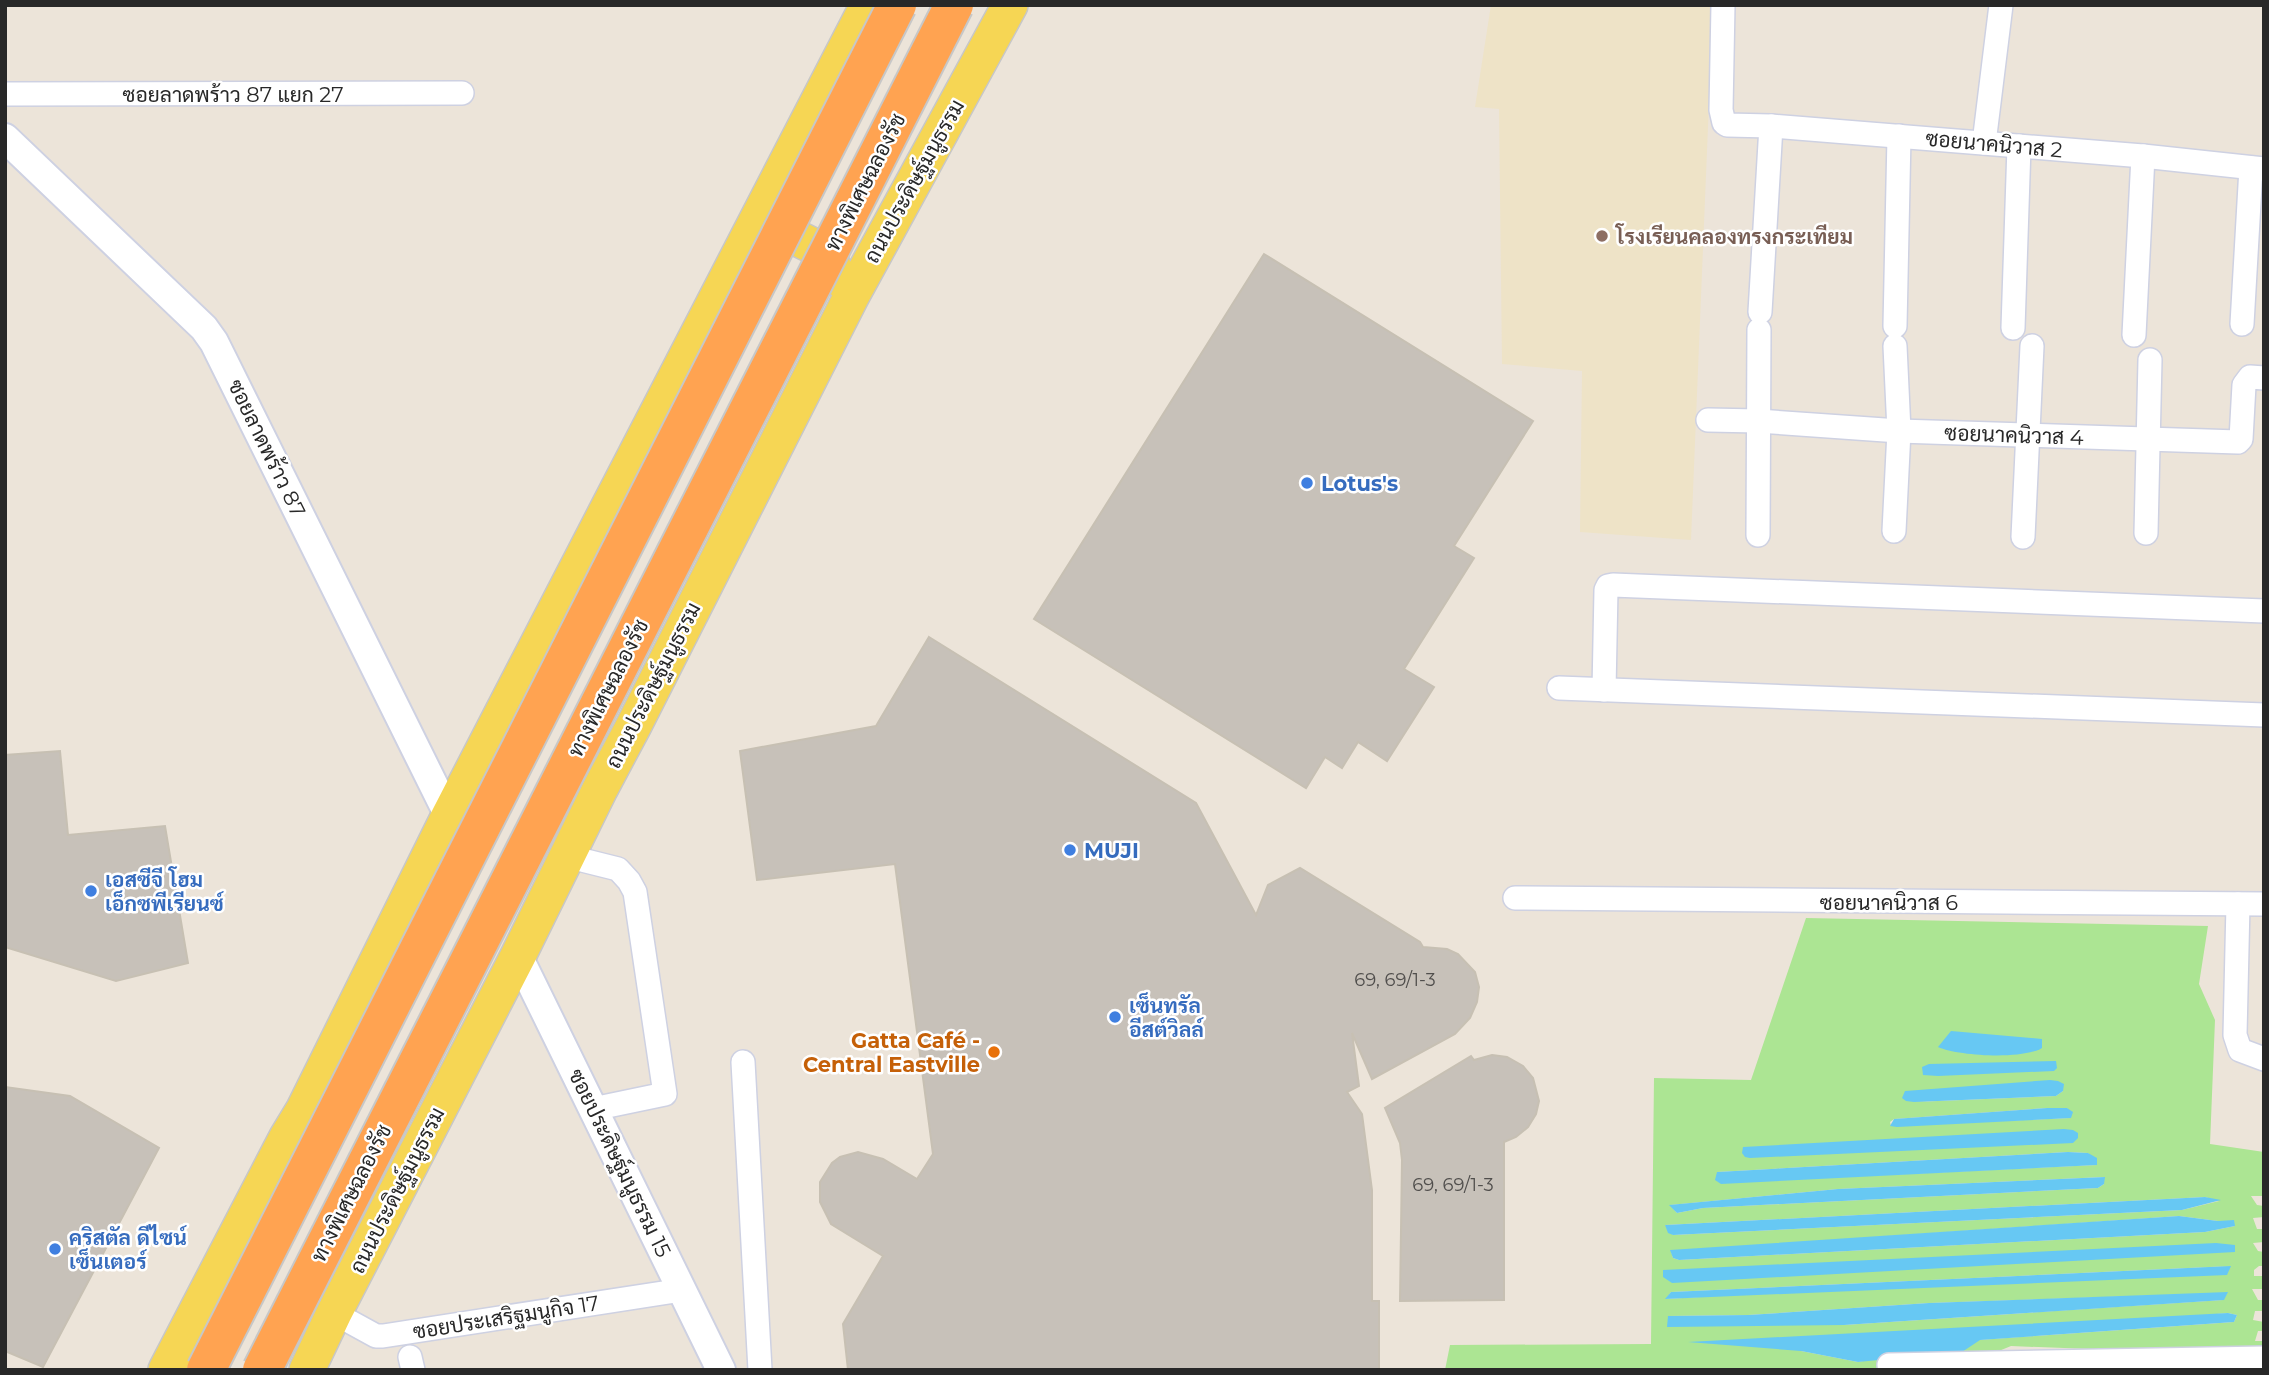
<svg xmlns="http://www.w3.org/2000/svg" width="2269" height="1375" font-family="Montserrat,Sarabun,sans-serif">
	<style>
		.education { fill: #eee3c7 }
		.green { fill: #ace593; fill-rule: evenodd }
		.water { fill: #67c8f3 }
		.building { fill: #c7c1b9; stroke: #c7c0b3; stroke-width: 2 }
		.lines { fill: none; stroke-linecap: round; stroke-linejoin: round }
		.minor-casing { stroke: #ced1e2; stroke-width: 26 }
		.tertiary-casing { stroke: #ced1e2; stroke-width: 32 }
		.primary-casing { stroke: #c7c7c7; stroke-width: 38 }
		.minor { stroke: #fff; stroke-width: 23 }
		.tertiary { stroke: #fff; stroke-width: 28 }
		.primary { stroke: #f6d654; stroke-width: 35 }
		.motorway-bridge-casing { stroke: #c7c7c7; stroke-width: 42; stroke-linecap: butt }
		.motorway-bridge { stroke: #ffa351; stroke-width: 38 }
		.education-dot { fill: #8d6e63; stroke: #fff; stroke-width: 2.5 }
		.shop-dot { fill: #3f7fe0; stroke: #fff; stroke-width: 2.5 }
		.food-dot { fill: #e8710a; stroke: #fff; stroke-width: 2.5 }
		.labels { text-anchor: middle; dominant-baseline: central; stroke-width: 5; stroke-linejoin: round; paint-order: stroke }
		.number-label { font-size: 18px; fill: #504e4c }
		.street-label { font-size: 21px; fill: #282828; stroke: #fff }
		.education-label { font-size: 21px; font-weight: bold; fill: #785e54; stroke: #fff; text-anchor: start }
		.shop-label { font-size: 21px; font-weight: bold; fill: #366cbe; stroke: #fff; text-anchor: start }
		.food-label { font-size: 21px; font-weight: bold; fill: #c56008; stroke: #fff; text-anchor: end }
	</style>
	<rect width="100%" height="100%" fill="#ece4d9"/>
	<path class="education" d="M1491 5H1713L1691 540 1580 532 1582 371 1502 364 1499 109 1475 107Z"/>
	<path class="green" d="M1806 918 2208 926 2199 984 2215 1020 2210 1144 2264 1152V1196H2251L2257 1205 2264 1206V1217L2253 1218 2257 1229H2264V1242L2253 1243 2258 1251 2264 1252V1266H2259L2254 1270V1276H2264V1289H2252L2258 1300H2264V1311H2255L2253 1320 2264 1322V1331H2258L2255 1341H2264V1353L2220 1354 2011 1346 1965 1365 1938 1370H1445L1450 1345 1651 1344 1654 1078 1751 1080ZM2063 1091 2056 1096 1914 1102ZM2047 1108H2067L2070 1118 1891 1126 1890 1122 1894 1119ZM2068 1152 2088 1153 2097 1165 1733 1182 1717 1172ZM2104 1177V1184L2098 1188 1703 1208 1677 1213 1670 1205 1838 1189ZM2205 1197 2219 1201 2182 1210 1673 1235 1665 1225ZM2179 1216 2218 1221 2235 1226 2205 1232 1679 1260 1673 1258 1671 1251ZM2231 1266 1666 1299 1671 1292ZM2227 1293 2223 1300 1844 1325 1668 1316 1748 1315 1929 1303ZM2228 1313 2237 1315 2234 1322 1979 1340 1858 1362 1801 1351Z"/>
	<g class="water">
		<path d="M1951 1031 2042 1039V1048C2022 1060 1958 1056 1938 1047Z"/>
		<path d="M2056 1061 2057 1068 2054 1071 1938 1076 1923 1075 1922 1067 1929 1064Z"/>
		<path d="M2050 1080 2058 1081 2064 1084 2063 1091 2056 1096 1914 1102 1906 1101 1902 1098 1905 1091Z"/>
		<path d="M2047 1108H2067L2073 1112 2071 1118 1897 1127 1890 1126 1894 1119Z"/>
		<path d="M2064 1129 2073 1130 2078 1133V1138L2073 1143 1750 1158 1745 1157 1742 1153 1743 1147Z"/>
		<path d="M2068 1152 2088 1153 2097 1158V1165L1721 1184 1715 1180 1717 1172Z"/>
		<path d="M2105 1177 2104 1184 2098 1188 1703 1208 1677 1213 1669 1205 1838 1189Z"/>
		<path d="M2205 1197 2221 1200 2182 1210 1673 1235 1668 1233 1665 1225Z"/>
		<path d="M2179 1216 2218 1221 2234 1220 2235 1226 2205 1232 1679 1260 1673 1258 1670 1250Z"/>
		<path d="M2216 1243 2235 1245V1252L1672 1283 1663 1277V1270Z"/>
		<path d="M2231 1266 2227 1275 1665 1299 1671 1292Z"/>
		<path d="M2228 1292 2224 1300 1844 1325 1667 1327 1668 1316 1748 1315 1929 1303Z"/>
		<path d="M2228 1313 2237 1315 2234 1322 1980 1340 1962 1352 1858 1362 1801 1351 1688 1342Z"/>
	</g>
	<g class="building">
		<path d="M1264 254 1533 421 1454 546 1474 558 1404 669 1434 687 1387 761 1358 742 1342 768 1325 757 1306 788 1034 619Z"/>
		<path d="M929 637 1196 803 1256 915 1268 885 1300 868 1420 942 1423 947 1447 949 1458 954 1475 972 1479 987 1477 1002 1470 1018 1455 1034 1372 1079 1352 1033 1359 1086 1347 1092 1362 1114 1372 1190V1301H1379V1370H848L843 1324 883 1256 831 1224 820 1202V1182L832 1163 840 1157 858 1152 883 1159 917 1179 933 1154 895 864 757 880 740 751 876 726Z"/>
		<path d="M60 751 68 835 165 826 188 963 116 981 5 947V755Z"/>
		<path d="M1492 1055 1507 1057 1523 1066 1533 1078 1539 1101 1536 1114 1528 1127 1516 1137 1504 1142V1300L1400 1301 1402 1160 1400 1143 1385 1108 1471 1056 1474 1060Z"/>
		<path d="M5 1087 70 1096 159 1148 43 1367 5 1351Z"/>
	</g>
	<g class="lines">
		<defs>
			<g id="minor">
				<path d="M1723 5 1721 110 1724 123 1727 125 1771 126 2143 156 2264 169"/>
				<path d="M5 94 462 93"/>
				<path d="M1984 143 2001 5"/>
				<path d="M1760 312 1771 126"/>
				<path d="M2242 324 2251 168"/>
				<path d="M1895 326 1899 136"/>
				<path d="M2013 328 2019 146"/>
				<path d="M2134 335 2143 156"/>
				<path d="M1708 420 1758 421 1899 431 2238 442 2241 439 2244 385 2250 377 2264 378"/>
				<path d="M1894 531 1899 431 1895 346"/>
				<path d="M2146 533 2150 360"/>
				<path d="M1758 535 1759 330"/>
				<path d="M2023 537 2032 346"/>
				<path d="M1559 688 2264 715"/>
				<path d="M1604 690 1606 590 1608 586 1613 585 2264 611"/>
				<path d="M566 856 618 869 629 881 635 892 665 1094 593 1109"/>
				<path d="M1515 898 2264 904"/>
				<path d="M2238 904 2235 1035 2240 1050 2264 1059"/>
				<path d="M743 1062 760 1370"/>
				<path d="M334 1313 376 1336H383L682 1290"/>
				<path d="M410 1357 413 1370"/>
				<path d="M1889 1365 2264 1358"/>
			</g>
			<g id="tertiary">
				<path d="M5 138 204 328 214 342 449 816"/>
				<path d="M518 956 721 1370"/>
			</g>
			<g id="primary">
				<path d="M758 240 768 232 789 234 811 245 831 263 841 280"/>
				<path d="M166 1370 287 1137 304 1109 449 816 868 5"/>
				<path d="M307 1370 334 1313 518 956 600 789 634 725 851 297 1010 5"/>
			</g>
		</defs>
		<use href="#minor" class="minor-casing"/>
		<use href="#tertiary" class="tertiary-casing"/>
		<use href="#primary" class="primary-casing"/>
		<use href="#minor" class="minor"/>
		<use href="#tertiary" class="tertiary"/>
		<use href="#primary" class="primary"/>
		<defs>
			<g id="motorway-bridge">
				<path d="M206 1370 897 5"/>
				<path d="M262 1370 954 5"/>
			</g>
		</defs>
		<use href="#motorway-bridge" class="motorway-bridge-casing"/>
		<use href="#motorway-bridge" class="motorway-bridge"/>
	</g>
	<circle class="education-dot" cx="1602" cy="236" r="7"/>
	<g class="shop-dot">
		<circle cx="1307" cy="483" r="7"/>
		<circle cx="1070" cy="850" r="7"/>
		<circle cx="91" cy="891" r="7"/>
		<circle cx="1115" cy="1017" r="7"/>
		<circle cx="55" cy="1249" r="7"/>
	</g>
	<circle class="food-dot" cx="994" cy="1052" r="7"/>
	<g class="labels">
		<g class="number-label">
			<text x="1395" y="980">69, 69/1-3</text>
			<text x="1453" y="1185">69, 69/1-3</text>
		</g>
		<g class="street-label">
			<text x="233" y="94">ซอยลาดพร้าว 87 แยก 27</text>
			<text transform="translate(1994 144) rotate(5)">ซอยนาคนิวาส 2</text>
			<text transform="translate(914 181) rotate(-61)">ถนนประดิษฐ์มนูธรรม</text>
			<text transform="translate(865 182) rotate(-63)">ทางพิเศษฉลองรัช</text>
			<text transform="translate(2014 435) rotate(2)">ซอยนาคนิวาส 4</text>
			<text transform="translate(267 448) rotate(64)">ซอยลาดพร้าว 87</text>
			<text transform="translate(653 685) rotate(-63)">ถนนประดิษฐ์มนูธรรม</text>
			<text transform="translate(608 688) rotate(-63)">ทางพิเศษฉลองรัช</text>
			<text x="1889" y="902">ซอยนาคนิวาส 6</text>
			<text transform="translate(620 1163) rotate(64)">ซอยประดิษฐ์มนูธรรม 15</text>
			<text transform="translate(397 1190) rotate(-63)">ถนนประดิษฐ์มนูธรรม</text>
			<text transform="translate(351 1193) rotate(-63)">ทางพิเศษฉลองรัช</text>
			<text transform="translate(506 1317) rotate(-9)">ซอยประเสริฐมนูกิจ 17</text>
		</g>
		<g class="education-label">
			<text x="1616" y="236">โรงเรียนคลองทรงกระเทียม</text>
		</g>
		<g class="shop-label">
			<text x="1321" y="483">Lotus's</text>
			<text x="1084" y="850">MUJI</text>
			<text x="105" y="879">เอสซีจี โฮม<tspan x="105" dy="24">เอ็กซพีเรียนซ์</tspan></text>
			<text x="1129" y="1005">เซ็นทรัล<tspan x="1129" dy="24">อีสต์วิลล์</tspan></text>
			<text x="69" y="1237">คริสตัล ดีไซน์<tspan x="69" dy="24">เซ็นเตอร์</tspan></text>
		</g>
		<g class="food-label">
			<text x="980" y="1040">Gatta Café -<tspan x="980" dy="24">Central Eastville</tspan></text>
		</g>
	</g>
	<rect width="2269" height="1375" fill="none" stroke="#282828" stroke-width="14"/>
</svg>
